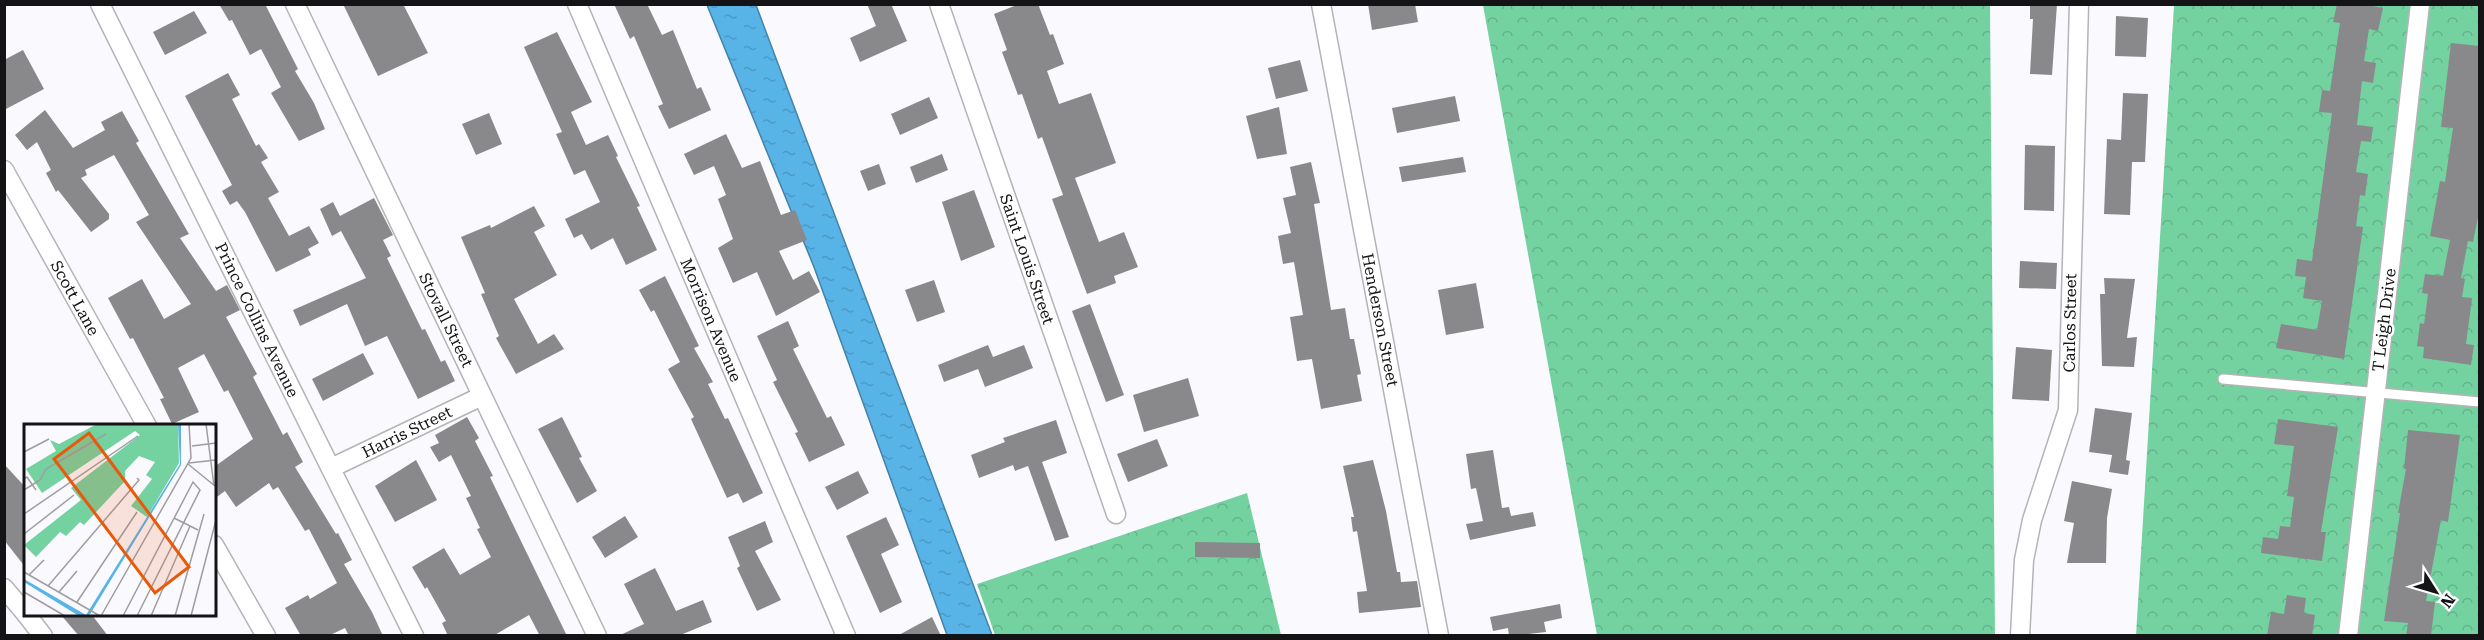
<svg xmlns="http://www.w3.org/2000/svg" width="2484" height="640" font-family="'Roboto Serif',serif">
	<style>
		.forest { fill: url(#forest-crowns) }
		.water { fill: url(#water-ripples); stroke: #4483a8; stroke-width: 1.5 }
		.building { fill: #89898c }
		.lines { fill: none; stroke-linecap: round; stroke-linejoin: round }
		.lane-casing { stroke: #b4b4b8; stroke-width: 12 }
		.street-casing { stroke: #b4b4b8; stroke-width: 21 }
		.lane { stroke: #fff; stroke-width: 9 }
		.street { stroke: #fff; stroke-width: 18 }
		.labels { text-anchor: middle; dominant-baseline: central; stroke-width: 5; stroke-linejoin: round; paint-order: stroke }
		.street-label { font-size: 16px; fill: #141416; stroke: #fff }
		.inset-road { fill: none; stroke: #9e9ea1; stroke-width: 1.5 }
		.view { fill: #e8590c; fill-opacity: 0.15; stroke: #e8590c; stroke-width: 3 }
		.inset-edge { fill: none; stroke: #141416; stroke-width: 3 }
	</style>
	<defs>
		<pattern id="forest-crowns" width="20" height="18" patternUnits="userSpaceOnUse" patternTransform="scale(1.5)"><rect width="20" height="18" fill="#74d2a1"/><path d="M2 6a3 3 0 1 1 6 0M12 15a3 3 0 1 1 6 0" fill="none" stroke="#64b38a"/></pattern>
		<pattern id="water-ripples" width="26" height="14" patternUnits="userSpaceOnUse" patternTransform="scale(1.5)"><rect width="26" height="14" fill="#58b3e7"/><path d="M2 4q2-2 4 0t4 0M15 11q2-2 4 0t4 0" fill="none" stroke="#4c99c5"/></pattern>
	</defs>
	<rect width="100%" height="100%" fill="#fafafe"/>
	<g class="forest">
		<path d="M1483 5H1990L1995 635H1597Z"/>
		<path d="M2174 5H2479V635L2136 636Z"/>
		<path d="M1247 493 1281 635H995L977 584Z"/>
	</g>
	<path class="water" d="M707 5H756L992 635H947L814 267Z"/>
	<g class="building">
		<path d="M219 4H265L298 69 295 71 314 103 325 129 299 141 271 93 281 87 261 49 250 55 232 20 229 21Z"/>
		<path d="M343 4H403L428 53 378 76Z"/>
		<path d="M614 4H647L662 35 673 30 697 89 701 87 711 110 669 129 658 106 663 104 634 36 630 39Z"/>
		<path d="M867 4H891L907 41 860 62 850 38 876 26Z"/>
		<path d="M1019 4H1038L1050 35 1053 34 1064 64 1047 71 1059 104 1091 93 1116 163 1075 178 1099 242 1124 232 1138 267 1114 276 1116 283 1087 294 1052 199 1063 195 1042 137 1038 139 1022 94 1018 95 1002 52 1007 50 994 14Z"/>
		<path d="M1368 4H1415L1418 22 1372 30Z"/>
		<path d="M2030 4H2057L2052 75 2030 74 2033 19H2030Z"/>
		<path d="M2337 4H2363L2383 8 2378 31 2369 29 2364 61 2376 63 2373 83 2362 81 2357 125 2373 127 2371 142 2361 141 2356 172 2368 174 2365 196 2360 195 2356 226 2363 227 2344 359 2276 348 2281 324 2317 330 2322 301 2303 298 2306 277 2295 276 2297 259 2312 261 2332 113 2319 112 2322 90 2330 91 2340 23 2333 22Z"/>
		<path d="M194 11 207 33 165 55 153 32Z"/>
		<path d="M2116 16 2148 18 2146 57 2115 56Z"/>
		<path d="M557 32 592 102 571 112 586 145 608 135 618 156 616 157 640 206 637 207 657 250 626 265 613 238 591 250 582 234 574 238 565 219 600 202 585 170 574 175 556 134 562 132 524 47Z"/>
		<path d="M2451 43 2480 46 2478 74H2480V207L2473 242 2468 241 2461 278 2465 279 2462 297 2472 298 2466 344 2474 345 2471 365 2423 358 2424 347 2417 346 2420 323 2424 324 2428 294 2422 293 2425 274 2443 276 2450 240 2430 236 2440 181 2445 182 2453 128 2441 127Z"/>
		<path d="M23 50 44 89 4 110V60Z"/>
		<path d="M1300 60 1308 91 1276 99 1268 68Z"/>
		<path d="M228 73 240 95 232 99 256 146 259 144 268 158 261 162 279 192 268 198 289 236 309 226 319 243 308 249 311 255 276 272 245 212 237 201 230 205 222 191 232 185 185 96Z"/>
		<path d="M2123 93 2148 94 2145 162H2132L2130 215 2104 214 2107 139 2121 140Z"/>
		<path d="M1455 96 1460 121 1397 133 1392 108Z"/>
		<path d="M929 97 938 118 900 135 891 114Z"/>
		<path d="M1279 107 1287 154 1257 159 1246 116Z"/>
		<path d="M45 110 73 148 105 130 101 122 122 111 139 141 136 143 189 234 180 238 216 291 227 285 240 310 226 317 257 374 253 377 283 435 287 432 303 462 295 467 336 534 338 533 352 560 344 564 372 612 383 636H349L345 628 328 636H301L285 608 308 595 310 599 337 583 309 529 305 531 278 487 273 490 269 483 236 507 225 491 214 499V467L253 439 228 390 224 392 204 354 178 368 199 412 172 424 160 399 164 398 133 338 130 339 108 298 142 279 164 319 191 304 136 222 149 215 114 155 85 170 87 175 81 178 109 214V219L91 232 58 190 56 192 46 173 51 170 37 142 27 150 15 135Z"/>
		<path d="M489 113 502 144 476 155 462 124Z"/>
		<path d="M726 134 742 168 760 161 781 215 795 210 807 240 779 251 793 280 809 271 820 292 776 316 757 272 733 283 718 248 733 239 718 199 726 195 714 166 694 175 684 154Z"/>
		<path d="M2025 145 2055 146 2054 211 2024 210Z"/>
		<path d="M942 154 948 170 916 183 910 167Z"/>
		<path d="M1463 157 1466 172 1402 182 1399 167Z"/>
		<path d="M1311 162 1320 203 1314 204 1331 310 1345 308 1350 339H1354L1361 374 1357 375 1362 401 1321 409 1312 359 1297 361 1290 317 1303 315 1294 262 1283 264 1278 236 1291 233 1283 198 1296 195 1290 167Z"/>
		<path d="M879 164 886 184 868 191 860 171Z"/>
		<path d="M974 190 995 247 961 261 942 202Z"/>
		<path d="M374 198 393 235 383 240 391 256 387 258 422 330 425 329 441 362 445 360 455 381 418 399 387 336 365 346 347 304 300 326 293 310 366 278 341 231 332 236 320 209 333 202 340 216Z"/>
		<path d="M534 206 545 226 534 232 557 275 514 299 538 344 554 334 564 349 516 374 496 338 499 336 481 294 485 293 461 237 490 225 491 228Z"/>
		<path d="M2020 261 2057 263 2056 289 2019 288Z"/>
		<path d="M665 276 699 346 694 348 713 382 708 384 725 419 728 418 763 493 743 503 738 493 727 498 691 419 694 417 668 369 680 362 654 310 651 312 639 290Z"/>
		<path d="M2104 278 2135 279 2127 338 2137 337 2134 367 2102 366 2100 294H2105Z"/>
		<path d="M934 280 945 312 917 322 905 290Z"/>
		<path d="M1476 283 1484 328 1446 335 1438 290Z"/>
		<path d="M1090 304 1124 395 1106 402 1072 311Z"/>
		<path d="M788 321 799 346 793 349 827 418 831 416 845 445 809 462 795 433 798 432 773 382 777 380 757 336Z"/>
		<path d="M988 345 993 357 1024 345 1033 368 985 387 978 369 944 382 938 365Z"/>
		<path d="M2016 347 2052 350 2049 401 2012 399Z"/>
		<path d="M363 353 374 374 323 401 312 379Z"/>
		<path d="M1188 378 1199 416 1144 432 1133 395Z"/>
		<path d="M2095 408 2132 413 2126 460 2130 461 2128 475 2109 472 2112 455 2089 452Z"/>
		<path d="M467 417 479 438 475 441 493 476 490 477 567 636H540L529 615 493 636H448L442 623 446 621 427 587 425 589 412 567 444 548 460 575 491 557 477 529 480 528 466 498 471 496 451 455 439 462 430 447 439 443 435 435Z"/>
		<path d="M562 417 582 457 579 458 597 491 577 503 538 429Z"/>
		<path d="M2278 419 2338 427 2321 532H2326L2322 561 2261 553 2263 537 2278 539 2280 526 2290 527 2294 497 2287 496 2294 446 2274 444Z"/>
		<path d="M1056 420 1067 453 1042 462 1069 537 1055 541 1028 466 1015 471 1013 465 979 478 971 455 1005 442 1003 438Z"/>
		<path d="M2408 430 2460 435 2448 522 2441 520 2426 601 2435 602 2431 636H2406L2408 623 2384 621 2400 513H2398L2406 469H2404Z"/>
		<path d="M1157 439 1168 466 1128 482 1117 454Z"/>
		<path d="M1493 450 1502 508 1509 507 1511 516 1533 512 1536 526 1470 540 1466 524 1483 521 1476 488 1471 489 1466 454Z"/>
		<path d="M416 460 437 500 395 522 375 486Z"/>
		<path d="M1373 460 1386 511 1397 572H1400L1401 582 1417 581 1421 607 1359 613 1357 592 1367 591 1357 531 1353 532 1351 517H1354L1343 466Z"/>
		<path d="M4 464 26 488V568L4 540Z"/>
		<path d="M858 471 869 493 837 510 825 487Z"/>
		<path d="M2072 481 2112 489 2107 518 2106 563H2067L2074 523 2064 521Z"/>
		<path d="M625 516 638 537 605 558 592 537Z"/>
		<path d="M886 517 899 545 881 554 902 602 880 613 846 536Z"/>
		<path d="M765 521 773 542 755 551 781 600 757 611 737 568 740 566 728 537Z"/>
		<path d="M1195 542 1260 543V558L1195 557Z"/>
		<path d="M655 568 676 611 703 600 712 622 678 636H618L644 624 624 584Z"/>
		<path d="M2287 595 2306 598 2304 613 2315 615 2312 636H2267L2271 612 2284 614Z"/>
		<path d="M1560 604 1562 618 1544 622 1546 632 1509 636 1508 628 1493 631 1490 617Z"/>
		<path d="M61 615H92L108 636H79Z"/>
		<path d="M932 617 941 636H897Z"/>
	</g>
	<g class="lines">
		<defs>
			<path id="lane" d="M2223 379 2480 402"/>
			<g id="street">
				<path d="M100 4 414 636"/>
				<path d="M295 4 597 636"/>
				<path d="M577 4 846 636"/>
				<path d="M939 4 1116 514"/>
				<path d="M1321 4 1439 636"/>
				<path d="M4 170 147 426"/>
				<path d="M331 468 482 396"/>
				<path d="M214 545 266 636"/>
				<path d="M4 588 26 614"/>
				<path d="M26 614 43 636"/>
				<path d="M2020 636 2024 560 2032 520 2068 410 2079 4"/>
				<path d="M2348 636 2420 4"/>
			</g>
		</defs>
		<use href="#lane" class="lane-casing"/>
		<use href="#street" class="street-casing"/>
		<use href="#lane" class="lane"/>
		<use href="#street" class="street"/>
	</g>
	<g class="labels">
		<g class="street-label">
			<text transform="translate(1027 259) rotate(71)">Saint Louis Street</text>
			<text transform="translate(75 298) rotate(61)">Scott Lane</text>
			<text transform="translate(257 320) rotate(64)">Prince Collins Avenue</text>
			<text transform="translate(446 320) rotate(64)">Stovall Street</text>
			<text transform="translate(711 320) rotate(67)">Morrison Avenue</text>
			<text transform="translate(1380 320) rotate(79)">Henderson Street</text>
			<text transform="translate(2384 320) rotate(-83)">T Leigh Drive</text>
			<text transform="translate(2070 323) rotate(-89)">Carlos Street</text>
			<text transform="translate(407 432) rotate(-26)">Harris Street</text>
		</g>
	</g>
	<g transform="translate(24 424)">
		<rect width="192" height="192" fill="#fafafe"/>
		<path d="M73 0H154L155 39 123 93 107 82 128 55 122 51 131 38 115 32 101 47V57L60 101 56 98 42 112 36 108 12 133 0 121 57 76 47 64 116 11 111 7 18 69 2 45 32 27 26 16 35 20Z" fill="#74d2a1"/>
		<path d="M154 0H157V41L65 192H55L0 158V155L62 191 156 40Z" fill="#58b3e7"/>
		<path class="inset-road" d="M182 0 190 62M168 22 192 19M0 28 25 15M165 39 192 36M164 40 191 62M0 55 3 53 12 66M0 66 16 56 22 45 82 10M0 90 114 12M150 94 174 106M0 110 50 71M0 148 76 192M5 151 20 136M24 162 115 56 113 54M0 168 41 192M35 168 53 147M53 178 113 88M77 192 167 34 165 0M99 192 169 58 176 66 113 192M127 192 166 102M151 192 180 90M167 192 192 96"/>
		<path class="view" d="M65 9 165 143 131 169 30 35Z"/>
		<rect width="192" height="192" class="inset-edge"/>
	</g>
	<rect width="2484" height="640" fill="none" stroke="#141416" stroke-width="12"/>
	<g transform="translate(2436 592) rotate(127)" stroke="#ffffff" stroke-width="4.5" paint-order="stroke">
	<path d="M0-4.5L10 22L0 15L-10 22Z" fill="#141416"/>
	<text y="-9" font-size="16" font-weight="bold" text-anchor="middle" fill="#141416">N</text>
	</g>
</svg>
